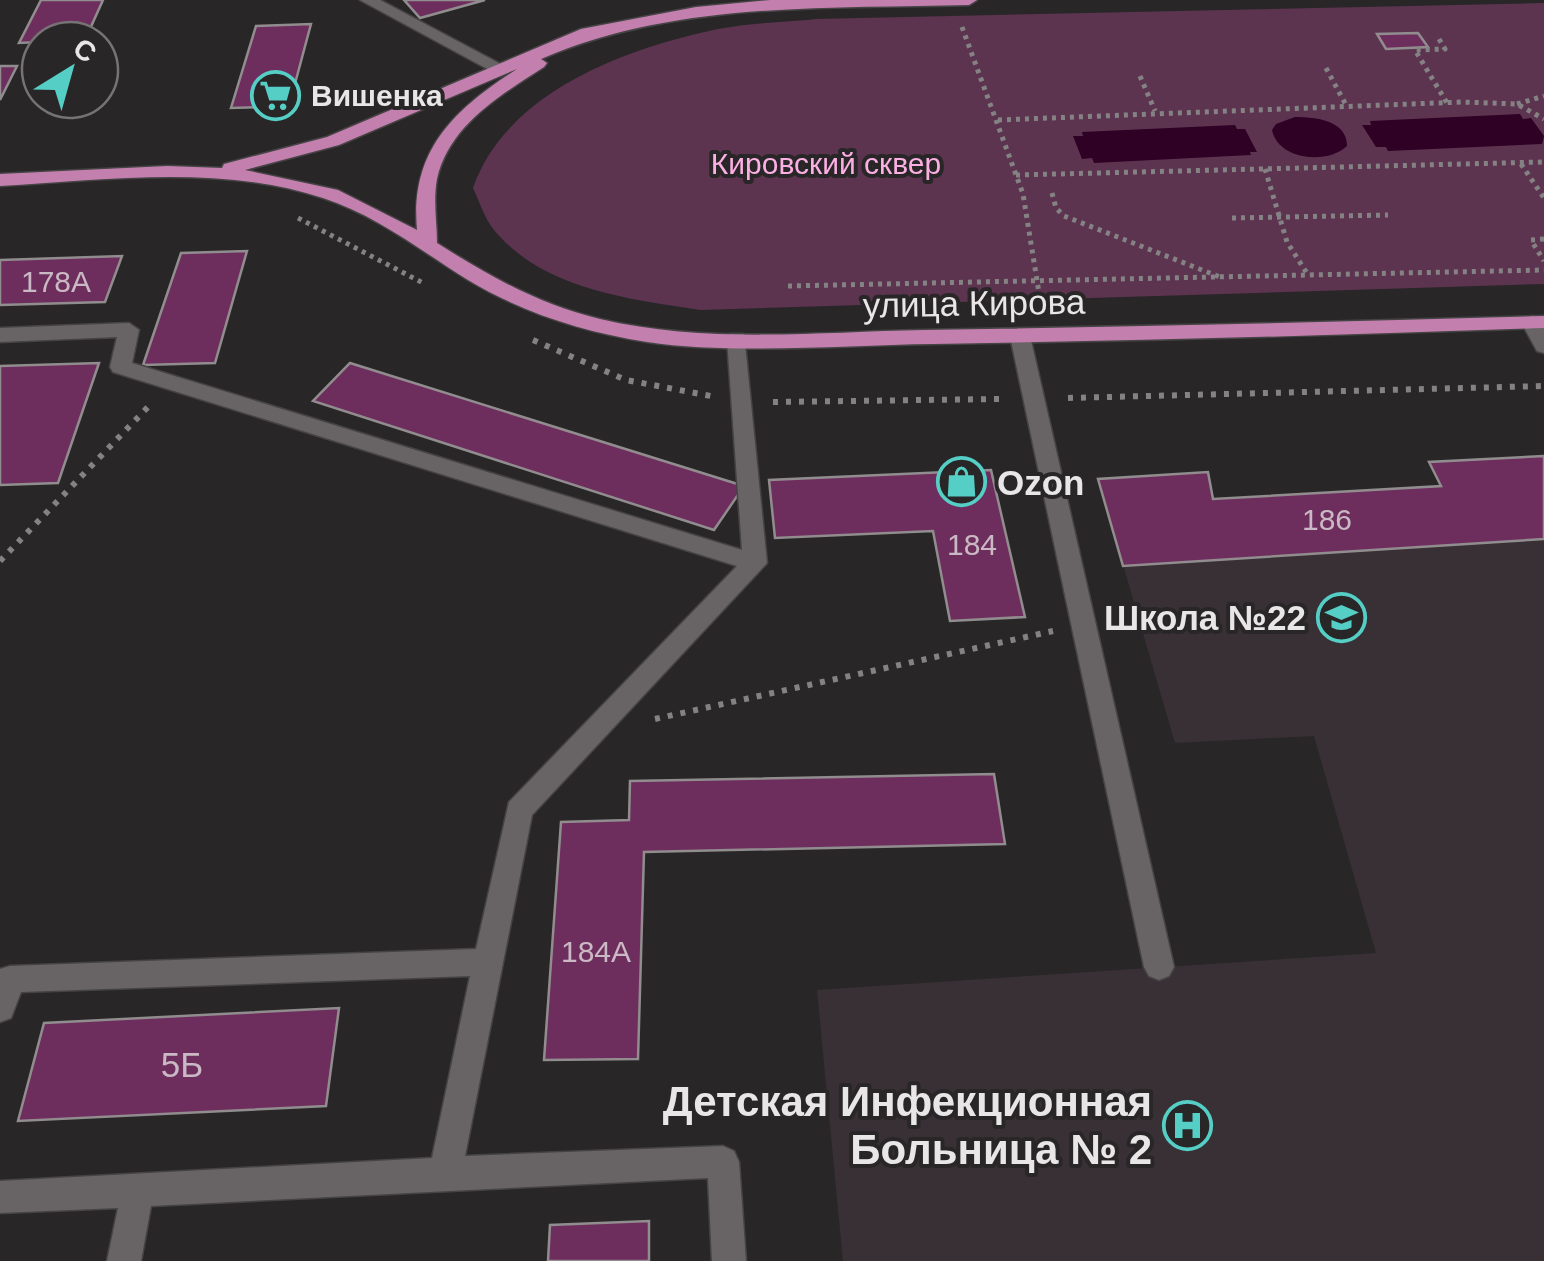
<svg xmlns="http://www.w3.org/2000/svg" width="1544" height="1261" font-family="Arial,sans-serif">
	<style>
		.built { fill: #383035 }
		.green { fill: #5c3450 }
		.water { fill: #2f0125 }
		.building { fill: #6e2e5d; stroke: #918d8f; stroke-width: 2.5 }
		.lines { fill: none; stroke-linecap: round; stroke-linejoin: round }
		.minor-casing { stroke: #454344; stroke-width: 3 }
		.major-casing { stroke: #454344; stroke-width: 3 }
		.path-far1 { stroke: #858284; stroke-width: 5; stroke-dasharray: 4 5; stroke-linecap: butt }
		.path { stroke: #858284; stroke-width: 6; stroke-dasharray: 5 8; stroke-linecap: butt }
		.minor { fill: #686466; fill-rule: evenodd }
		.major { fill: #c37fae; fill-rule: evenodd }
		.labels { text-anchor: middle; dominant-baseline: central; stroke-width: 8; stroke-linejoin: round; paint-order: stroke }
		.far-poi-label { font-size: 30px; font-weight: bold; fill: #e8e6e7; stroke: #292628; text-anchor: start }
		.far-park-label { font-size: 30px; fill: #fcafe3; stroke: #292628 }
		.number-label { font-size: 30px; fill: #cab8c4 }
		.street-label { font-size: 35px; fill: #e8e6e7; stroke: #292628 }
		.poi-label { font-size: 35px; font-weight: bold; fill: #e8e6e7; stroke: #292628; text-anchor: start }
		.near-number-label { font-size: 35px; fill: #cab8c4 }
		.near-poi-label { font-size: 42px; font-weight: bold; fill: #e8e6e7; stroke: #292628; text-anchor: end }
	</style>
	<rect width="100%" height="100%" fill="#292628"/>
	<path class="built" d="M1544 456V1261H843L817 990 1376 953 1314 736 1175 743 1098 479 1208 472 1214 499 1440 486 1429 462Z"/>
	<path class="green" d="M1544 3V284L701 310C629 299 544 290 494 230 485 219 479 201 473 188 506 92 626 48 718 29 750 23 785 22 817 19Z"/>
	<g class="water">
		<path d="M1520 114 1523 119 1531 118 1544 136 1542 144 1388 151 1386 147H1376L1362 125H1371L1370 121Z"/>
		<path d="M1295 117C1315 117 1347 120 1347 146 1327 165 1278 160 1272 130L1276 124Z"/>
		<path d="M1235 125 1237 129H1245L1257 152H1250L1251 155 1094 163 1092 158 1082 159 1073 136H1083L1082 132Z"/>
	</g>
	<g class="building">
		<path d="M41 0H103L85 40 19 43Z"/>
		<path d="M404 0H485L420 18Z"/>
		<path d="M311 24 289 106 231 108 256 26Z"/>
		<path d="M1418 33 1428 47 1386 49 1377 34Z"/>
		<path d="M0 66H17L0 100Z"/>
		<path d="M247 251 215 363 143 365 181 253Z"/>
		<path d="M122 256 105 302 0 305V260Z"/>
		<path d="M99 363 58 483 0 485V366Z"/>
		<path d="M350 363 744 486 714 530 313 401Z"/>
		<path d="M1544 456V539L1123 566 1098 479 1208 472 1213 499 1441 486 1429 462Z"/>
		<path d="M991 470 1025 617 950 621 933 531 775 538 769 480Z"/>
		<path d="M994 774 1005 844 644 852 638 1059 544 1060 561 822 629 820 630 781Z"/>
		<path d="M339 1008 326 1106 18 1121 44 1023Z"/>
		<path d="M649 1221V1261H548L550 1225Z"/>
	</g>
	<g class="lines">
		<defs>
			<g id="minor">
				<path d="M360 0H380L508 68 493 72Z"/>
				<path d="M1531 316 1538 317 1544 327V353L1537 351 1521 322Z"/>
				<path d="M129 323 139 330 132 363 742 550 727 339 730 334H744L767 563 532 815 465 1156 723 1146 734 1151 739 1162 746 1261H712L708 1178 151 1206 141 1261H107L118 1208 0 1213V1181L432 1158 470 976 21 992 11 1018 0 1022V969L10 966 476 949 509 802 737 566 113 372 110 367 117 337 0 342V328Z"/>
				<path d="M1020 329 1030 336 1174 967 1169 976 1159 980 1149 976 1144 967 1010 336Z"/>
			</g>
			<path id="major" d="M770 0H977L969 5C826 9 675 1 541 59L547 63 544 67C501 95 449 125 437 179 433 201 437 222 437 243 489 276 540 305 600 319 705 344 818 332 924 330 1131 327 1337 322 1544 316V328C1340 335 1137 341 933 344 844 345 733 355 647 342 584 332 523 313 468 280 421 251 376 215 323 198 220 164 106 180 0 186V174L167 166 222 168 224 164 327 137 581 29 696 7ZM517 69C454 110 410 150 417 230L338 190 245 170 339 145Z"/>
		</defs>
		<use href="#minor" class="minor-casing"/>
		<use href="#major" class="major-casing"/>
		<g class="path-far1">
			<path d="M962 27 1023 194 1040 299"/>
			<path d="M1439 39 1445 49 1415 50 1447 103"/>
			<path d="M1326 68 1346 105"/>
			<path d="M1140 76 1155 111"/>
			<path d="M1517 104 1544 96"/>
			<path d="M998 120 1462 102 1517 104 1544 119"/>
			<path d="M1521 164 1544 198"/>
			<path d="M1265 169 1287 242 1308 275"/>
			<path d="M1016 175 1544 162"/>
			<path d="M1052 193 1056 208 1064 216 1220 277"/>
			<path d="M298 218 425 284"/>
			<path d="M1232 218 1388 215"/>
			<path d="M1544 239 1531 240 1544 261"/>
			<path d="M788 286 1544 270"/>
		</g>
		<g class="path">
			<path d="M533 340 626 380 711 396"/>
			<path d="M1068 398 1544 386"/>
			<path d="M773 402 1000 399"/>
			<path d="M0 561 148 407"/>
			<path d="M655 719 1053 631"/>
		</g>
		<use href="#minor" class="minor"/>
		<use href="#major" class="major"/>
	</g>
	<defs>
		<symbol id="supermarket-ring" viewBox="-11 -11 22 22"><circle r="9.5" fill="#292628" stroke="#55cec5" stroke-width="1.5"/><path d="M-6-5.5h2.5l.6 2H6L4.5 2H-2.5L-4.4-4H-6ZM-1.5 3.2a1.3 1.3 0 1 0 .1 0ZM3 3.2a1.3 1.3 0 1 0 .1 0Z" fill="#55cec5"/></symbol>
		<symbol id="shop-ring" viewBox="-11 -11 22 22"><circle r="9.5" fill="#292628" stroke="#55cec5" stroke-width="1.5"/><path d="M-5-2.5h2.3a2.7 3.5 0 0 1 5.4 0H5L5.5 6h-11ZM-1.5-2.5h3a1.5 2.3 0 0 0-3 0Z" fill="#55cec5"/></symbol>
		<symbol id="school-ring" viewBox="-11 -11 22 22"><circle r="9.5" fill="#292628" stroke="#55cec5" stroke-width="1.5"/><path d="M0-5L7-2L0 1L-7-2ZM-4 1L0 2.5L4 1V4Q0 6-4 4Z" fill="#55cec5"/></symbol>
		<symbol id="hospital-ring" viewBox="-11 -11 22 22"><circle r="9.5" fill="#292628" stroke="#55cec5" stroke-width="1.5"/><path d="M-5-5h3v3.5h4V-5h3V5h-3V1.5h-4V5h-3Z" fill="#55cec5"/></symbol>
	</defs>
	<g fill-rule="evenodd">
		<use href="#supermarket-ring" x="248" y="68" width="55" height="55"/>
		<use href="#shop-ring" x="934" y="454" width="55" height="55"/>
		<use href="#school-ring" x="1314" y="590" width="55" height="55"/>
		<use href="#hospital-ring" x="1160" y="1098" width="55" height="55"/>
	</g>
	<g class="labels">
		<g class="far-poi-label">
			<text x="311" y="95">Вишенка</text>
		</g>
		<g class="far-park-label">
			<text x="826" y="163">Кировский сквер</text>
		</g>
		<g class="number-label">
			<text x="56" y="281">178А</text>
			<text x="1327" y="519">186</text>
			<text x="972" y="544">184</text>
			<text x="596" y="951">184А</text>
		</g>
		<g class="street-label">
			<text transform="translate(974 303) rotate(-1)">улица Кирова</text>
		</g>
		<g class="poi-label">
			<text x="997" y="482">Ozon</text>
			<text x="1306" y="617" text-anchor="end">Школа №22</text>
		</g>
		<g class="near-number-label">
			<text x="182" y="1064">5Б</text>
		</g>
		<g class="near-poi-label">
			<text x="1152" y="1101">Детская Инфекционная<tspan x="1152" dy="48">Больница № 2</tspan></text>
		</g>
	</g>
	<g transform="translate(70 70) rotate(37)"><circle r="48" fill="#292628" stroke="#757374" stroke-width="2.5"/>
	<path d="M0-8L18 38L0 25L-18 38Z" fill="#55cec5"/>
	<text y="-15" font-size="28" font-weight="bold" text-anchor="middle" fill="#e8e6e7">С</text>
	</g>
</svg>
